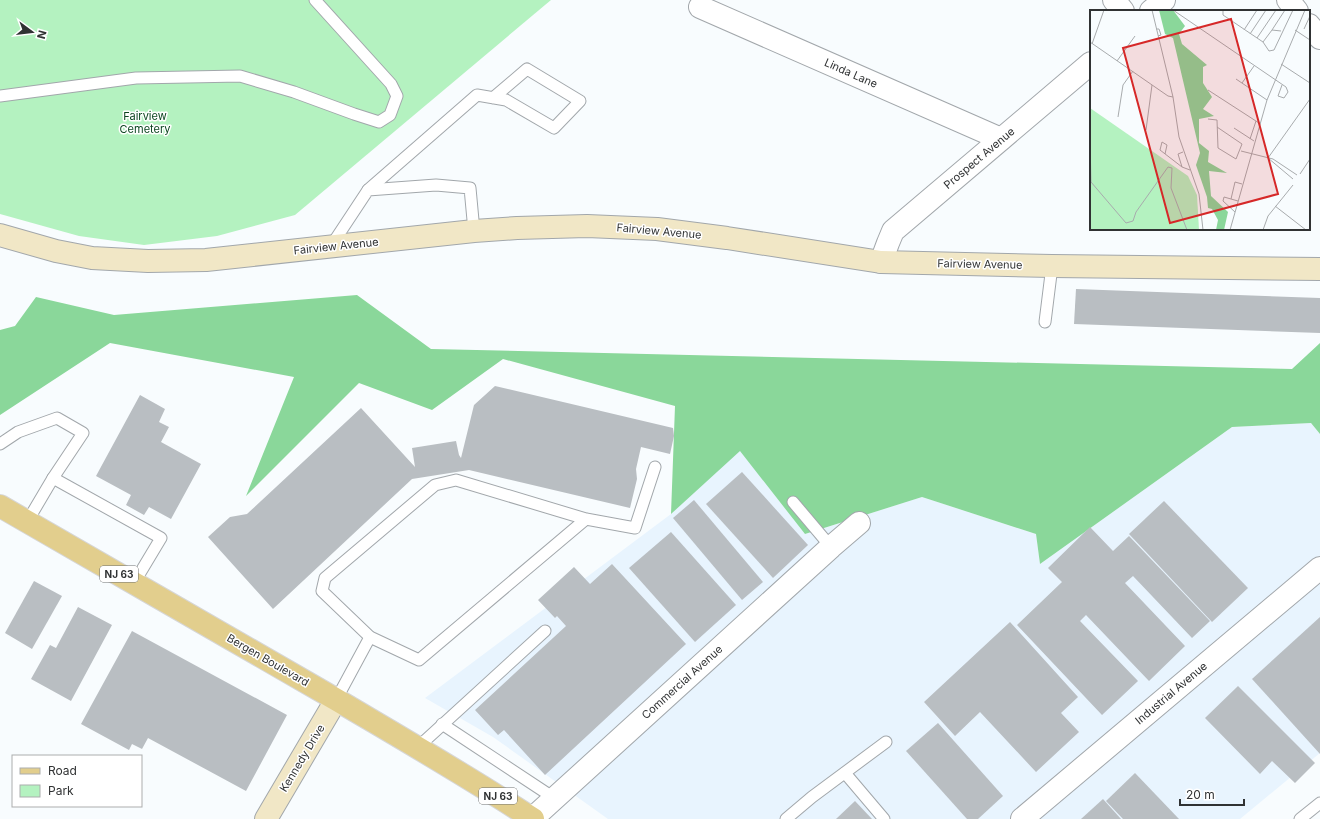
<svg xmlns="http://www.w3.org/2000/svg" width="1320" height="819" font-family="Inter,sans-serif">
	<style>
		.built { fill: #e8f4fe }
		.green { fill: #b4f2c0 }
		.forest { fill: #8ad79a }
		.building { fill: #b9bec2 }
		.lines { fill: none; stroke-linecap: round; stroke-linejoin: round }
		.lane-casing { stroke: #a2a7ab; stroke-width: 13 }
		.street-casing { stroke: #a2a7ab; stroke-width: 24 }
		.secondary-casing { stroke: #a2a7ab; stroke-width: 24 }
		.primary-casing { stroke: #d6d6d6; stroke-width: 24 }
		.lane { stroke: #fff; stroke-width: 11 }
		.street { stroke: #fff; stroke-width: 22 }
		.secondary { stroke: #f1e7c6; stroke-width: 22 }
		.primary { stroke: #e2ce8d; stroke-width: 22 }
		.labels { text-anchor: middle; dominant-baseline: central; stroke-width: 3; stroke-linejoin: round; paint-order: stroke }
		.shield { fill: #fff; stroke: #6e7070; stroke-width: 1 }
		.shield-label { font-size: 10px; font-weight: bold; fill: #303233 }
		.street-label { font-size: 11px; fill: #303233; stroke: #fff }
		.park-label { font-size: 11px; fill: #0c4620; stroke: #fff }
		.inset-road { fill: none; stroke: #a8abad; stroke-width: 1 }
		.view { fill: #d62828; fill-opacity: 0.15; stroke: #d62828; stroke-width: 2 }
		.inset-edge { fill: none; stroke: #303233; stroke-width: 2 }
	</style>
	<rect width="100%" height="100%" fill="#f8fcfe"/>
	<path class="built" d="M1311 423 1320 434V753L1240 819H608L493 737 425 698 671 514 740 450 805 534 922 497 1036 534 1040 564 1232 427Z"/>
	<path class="green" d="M0 0H551L295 215 217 236 144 245 79 236 0 214Z"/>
	<path class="forest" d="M357 295 431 349 1292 369 1320 343V434L1311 423 1232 427 1040 564 1036 534 922 497 805 534 740 451 671 514 675 406 503 359 432 410 359 383 246 496 294 377 110 343 0 415V330L15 326 36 297 114 315Z"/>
	<g class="building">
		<path d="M1076 289 1320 298V333L1074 324Z"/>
		<path d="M495 386 673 428 674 436 670 454 641 447 636 469 637 479 630 508 469 470 412 479 273 609 208 537 230 517 247 514 361 408 415 467 412 448 456 441 459 455 461 458 474 405Z"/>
		<path d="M140 395 165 409 159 422 169 427 161 442 201 464 171 519 149 507 144 515 126 505 131 495 96 476Z"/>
		<path d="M742 472 808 545 773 578 706 504Z"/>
		<path d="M694 500 763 582 742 600 673 518Z"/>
		<path d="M1164 501 1248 588 1212 622 1129 534Z"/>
		<path d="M1090 527 1113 551 1129 536 1210 621 1192 638 1133 576 1125 583 1185 646 1149 681 1086 615 1080 621 1138 681 1102 715 1017 625 1062 582 1048 568Z"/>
		<path d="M671 532 736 605 695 642 629 568Z"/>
		<path d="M612 564 686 644 545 775 504 730 498 735 475 710 566 626 557 616 555 618 538 600 574 567 590 584Z"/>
		<path d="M34 581 62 596 32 649 5 633Z"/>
		<path d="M78 607 112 625 71 701 31 679 50 645 56 648Z"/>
		<path d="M1320 617V754L1252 679Z"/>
		<path d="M1010 622 1078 697 1061 713 1079 732 1036 772 980 712 955 736 924 702Z"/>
		<path d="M132 631 287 715 246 791 148 738 142 749 132 744 129 750 81 724Z"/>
		<path d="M1238 686 1315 763 1295 783 1272 761 1260 774 1205 718Z"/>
		<path d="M938 723 1003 796 978 819H967L906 751Z"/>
		<path d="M1135 773 1179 819H1123L1106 801Z"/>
		<path d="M1103 799 1121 819H1081Z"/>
		<path d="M855 801 872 819H836Z"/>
	</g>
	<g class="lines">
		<defs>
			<g id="lane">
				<path d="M0 96 136 78 240 76 294 92 354 114 379 122 390 115 397 96 391 84 315 0"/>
				<path d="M368 190 477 95 506 100 554 128 580 101 527 69 493 98"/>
				<path d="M331 246 368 190 436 185 470 188 474 231"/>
				<path d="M1045 322 1052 266"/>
				<path d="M0 444 18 432 57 418 83 433 53 478 27 522"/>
				<path d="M53 478 161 538 134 583"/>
				<path d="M793 502 831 547"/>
				<path d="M586 519 419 660 370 637 322 591 325 578 435 485 456 480 586 519 635 528 655 467"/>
				<path d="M336 700 370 637"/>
				<path d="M442 724 554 798"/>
				<path d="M418 747 545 631"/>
				<path d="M845 773 884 819"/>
				<path d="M786 819 812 797 886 742"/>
				<path d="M1300 819 1320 803"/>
			</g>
			<g id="street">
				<path d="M1114 0 1123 11"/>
				<path d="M1288 0 1297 11"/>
				<path d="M700 7 1001 139"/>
				<path d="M1151 11 1164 0"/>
				<path d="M1309 25 1320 38"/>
				<path d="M881 262 888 243 893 231 1091 63"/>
				<path d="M533 818 831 547 859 523"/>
				<path d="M1022 819 1320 568"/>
			</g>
			<g id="secondary">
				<path d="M0 235 56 251 92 258 148 261 206 260 474 231 517 228 587 226 657 229 727 238 881 262 1052 266 1320 269"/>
				<path d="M266 819 336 700"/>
			</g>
			<path id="primary" d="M0 506C112 571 225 635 337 700 403 739 469 777 533 819"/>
		</defs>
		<use href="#lane" class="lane-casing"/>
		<use href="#street" class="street-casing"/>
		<use href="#secondary" class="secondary-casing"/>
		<use href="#primary" class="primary-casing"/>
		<use href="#lane" class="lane"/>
		<use href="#street" class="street"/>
		<use href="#secondary" class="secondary"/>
		<use href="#primary" class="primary"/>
	</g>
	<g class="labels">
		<g class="shield">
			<rect x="100" y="566" width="38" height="16" rx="3"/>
			<rect x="479" y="788" width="38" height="16" rx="3"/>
		</g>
		<g class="shield-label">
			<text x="119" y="574">NJ 63</text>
			<text x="498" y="796">NJ 63</text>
		</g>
		<g class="street-label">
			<text transform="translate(851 73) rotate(24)">Linda Lane</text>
			<text transform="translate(979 158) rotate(-40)">Prospect Avenue</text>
			<text transform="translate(659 231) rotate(5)">Fairview Avenue</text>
			<text transform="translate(336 246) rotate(-6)">Fairview Avenue</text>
			<text transform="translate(980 264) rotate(1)">Fairview Avenue</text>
			<text transform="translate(268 660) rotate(30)">Bergen Boulevard</text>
			<text transform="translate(682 682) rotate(-42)">Commercial Avenue</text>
			<text transform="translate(1171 693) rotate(-40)">Industrial Avenue</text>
			<text transform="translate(302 758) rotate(-59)">Kennedy Drive</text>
		</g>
		<g class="park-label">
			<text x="145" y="116">Fairview<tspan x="145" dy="13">Cemetery</tspan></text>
		</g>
	</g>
	<g transform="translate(1090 10)">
		<rect width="220" height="220" fill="#f8fcfe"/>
		<path d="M0 98 98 166 107 185 109 220H0Z" fill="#b4f2c0"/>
		<path d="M69 0H83L95 16 89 24 92 34 117 55 113 57V73L122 87 113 99 124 106 109 109V133L119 141 118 152 137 163 119 161 121 186 138 202 134 220H126L128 210 122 199 118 198 117 187 106 155 110 143 83 28 75 24Z" fill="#8ad79a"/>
		<path class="inset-road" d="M62 0 83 87 89 127 109 184 113 220M83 0 196 77 198 82 194 88 188 86 192 75M133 0V5L173 32 179 41 184 40 203 0M66 19H69L71 25 68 26M214 19 220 6M154 20 167 0M182 20 195 0M205 20 220 30M160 24 176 0M167 28 186 0M0 32 78 86 83 87M173 32 182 20 191 21M2 34 14 0M27 51 45 26M191 54 220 73M146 69 177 90M152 73 164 56M118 80 169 113M28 107 33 75 43 61M118 109 127 110 128 138 146 149 152 134 127 117M144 118 164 131M56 120 62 75M160 129 166 111M0 133 1 172 36 213 43 211 46 202 78 157 82 158 81 178 97 220M151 141 183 149 207 165M93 142 88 144 92 157 100 160M75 144 77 135 72 132 70 140 92 157M178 148 220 89M178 148 203 169M210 164 220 149M141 189 145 172 152 174M185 196 216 220M145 202 133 191 134 187 148 191M140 220 177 90 215 0M173 220 178 206 203 175"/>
		<path class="view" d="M141 9 188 184 80 213 33 38Z"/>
		<rect width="220" height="220" class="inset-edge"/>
	</g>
	<rect x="12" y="755" width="130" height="52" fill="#ffffff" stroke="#acadad"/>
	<rect x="20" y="768" width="20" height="6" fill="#e2ce8d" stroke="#acadad"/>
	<text x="48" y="775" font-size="12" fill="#303233">Road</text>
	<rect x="20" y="785" width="20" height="12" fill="#b4f2c0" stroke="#acadad"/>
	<text x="48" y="795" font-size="12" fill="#303233">Park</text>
	<g transform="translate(32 32) rotate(105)" stroke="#ffffff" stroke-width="3" paint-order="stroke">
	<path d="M0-3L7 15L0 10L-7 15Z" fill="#303233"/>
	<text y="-6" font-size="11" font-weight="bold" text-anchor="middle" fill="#303233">N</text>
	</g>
	<path d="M1180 799v6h64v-6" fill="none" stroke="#303233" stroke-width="2"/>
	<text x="1186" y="799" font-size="12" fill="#303233" stroke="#ffffff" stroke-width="3" paint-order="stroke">20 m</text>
</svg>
